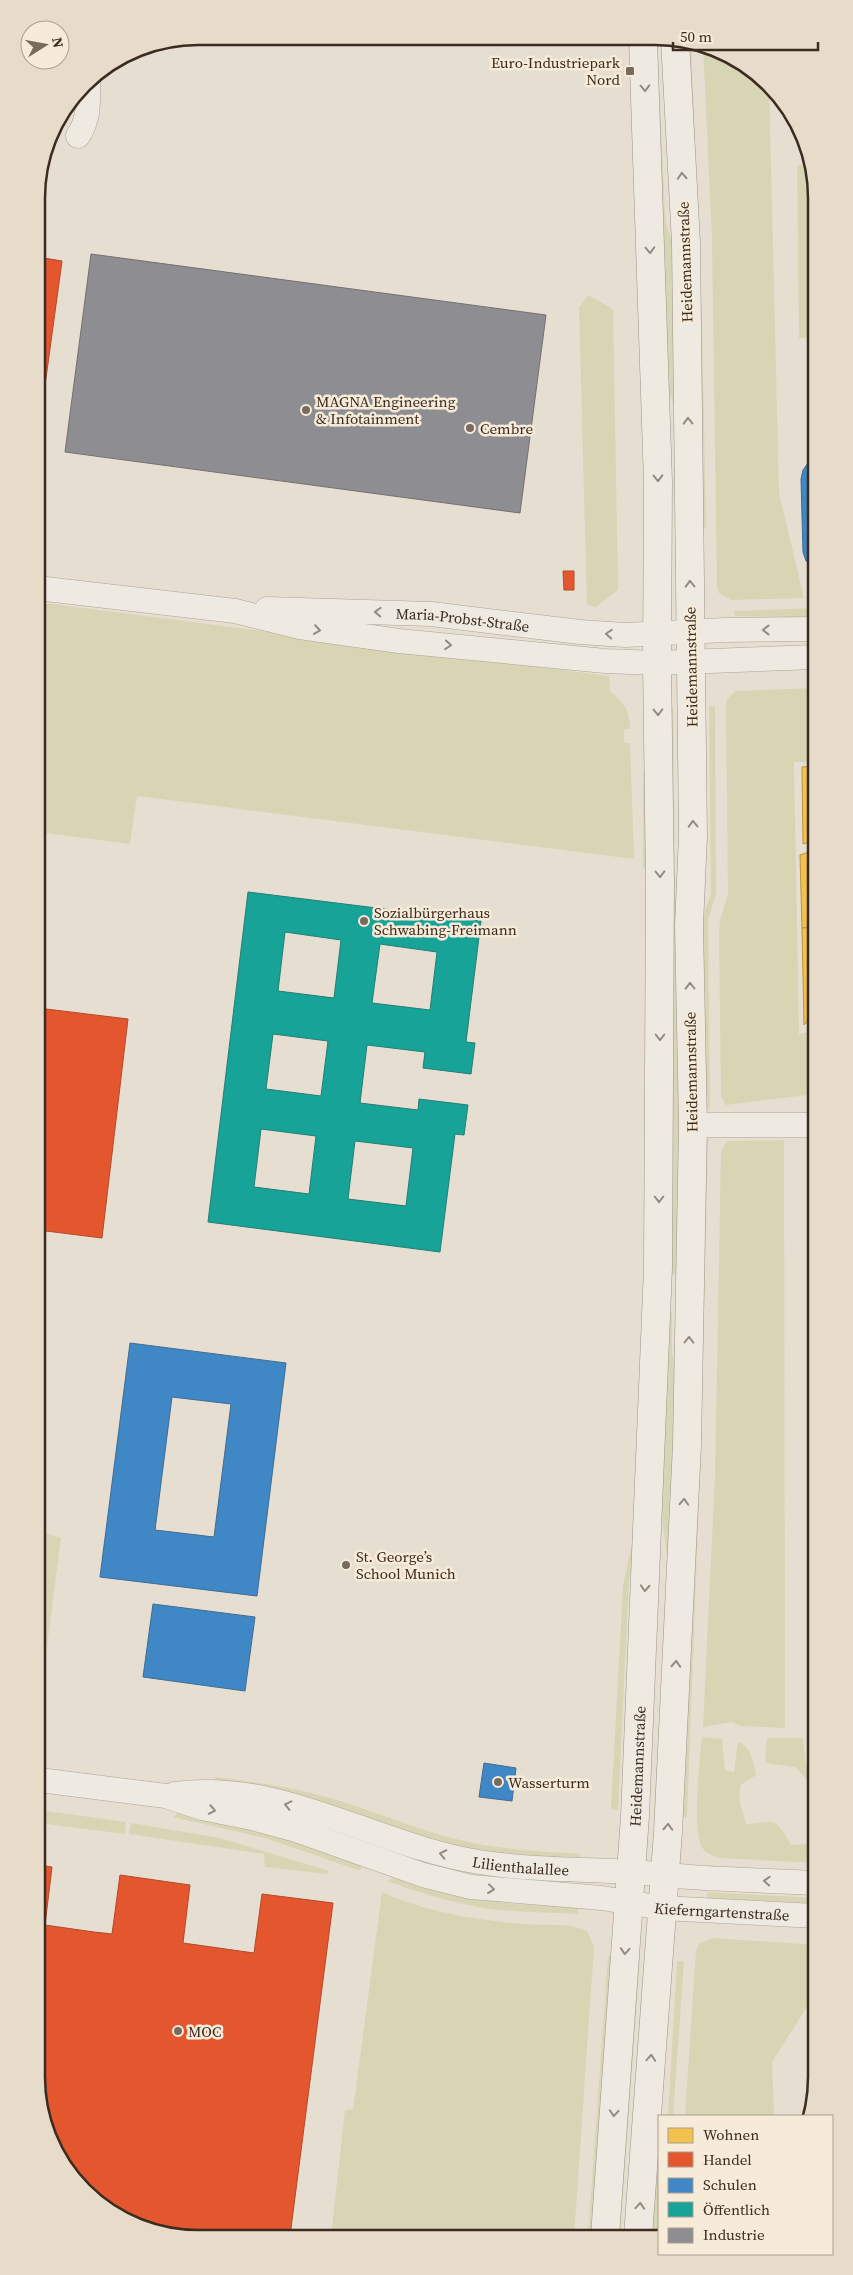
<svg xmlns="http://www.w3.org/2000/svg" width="853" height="2275" font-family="'Source Serif 4',serif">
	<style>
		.green { fill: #d8d5b4 }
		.homes { fill: #f2c14e; stroke: #bb9440 }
		.shops { fill: #e4572e; stroke: #b24a2a }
		.schools { fill: #3f88c5; stroke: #3e6c94; fill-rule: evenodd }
		.public { fill: #17a398; stroke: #227f74; fill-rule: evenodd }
		.industry { fill: #8d8d92; stroke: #757070 }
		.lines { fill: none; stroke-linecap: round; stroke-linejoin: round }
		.street-casing { stroke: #aca399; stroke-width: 25 }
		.secondary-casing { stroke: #9c938a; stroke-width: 29 }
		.street { stroke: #eeeae2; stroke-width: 24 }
		.secondary { stroke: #eeeae2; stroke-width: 28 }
		.oneway { stroke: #958a81 }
		.poi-dot { fill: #786a5e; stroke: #f6ebd8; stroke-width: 2 }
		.labels { text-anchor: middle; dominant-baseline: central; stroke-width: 5; stroke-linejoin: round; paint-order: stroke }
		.poi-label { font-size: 15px; fill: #3c2b20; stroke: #f6ebd8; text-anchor: start }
		.street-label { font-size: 15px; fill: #3c2b20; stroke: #f6ebd8 }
		.rim { fill: none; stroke: #3c2b20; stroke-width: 2.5 }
	</style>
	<rect width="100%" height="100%" fill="#e6ded1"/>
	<g class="green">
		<path d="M651 39H657L665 216 667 228 674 243 675 417 674 406 667 384Z"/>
		<path d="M687 39 691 41 702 322 706 528H699Z"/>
		<path d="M703 45 736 58 769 83 779 493 804 598 731 600 719 593 717 587 712 239Z"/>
		<path d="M813 164 814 338H799L797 165Z"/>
		<path d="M588 295 613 309 618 590 596 607 587 604 579 308Z"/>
		<path d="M37 602 609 676 610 691C624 705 630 708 630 729H624V743H630L634 859 137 796 130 844 38 832Z"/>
		<path d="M814 608V618L735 616 734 611Z"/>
		<path d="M814 688V762H794L799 1034 815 1031V1094L726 1105 721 1096 719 933 720 920 728 894 726 704 728 698 736 691Z"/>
		<path d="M667 706H673L677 1050 683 1076 677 1275 670 1274Z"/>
		<path d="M709 706H715L716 894 708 920 710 1110 706 1107 702 919 711 894Z"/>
		<path d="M643 770H649L650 864 643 869Z"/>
		<path d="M708 1139 701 1446 687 1817H681L704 1145Z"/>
		<path d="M784 1140 785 1728 740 1726 732 1722 703 1727 715 1476 721 1152 725 1144 728 1141Z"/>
		<path d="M667 1311 672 1312V1353L678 1377 661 1816 654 1815 667 1587V1556L661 1511Z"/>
		<path d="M39 1487 46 1489 42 1532 61 1538 39 1708Z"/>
		<path d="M633 1539 638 1541 629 1579 618 1810 611 1809 623 1585Z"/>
		<path d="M702 1737 722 1739 725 1771 734 1772 738 1742C752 1747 753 1762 756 1775L741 1785 739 1799 746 1824C779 1822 774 1816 791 1845L809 1844V1782L795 1767 765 1763 767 1738H803L806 1764 813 1774H816V1863L720 1858C714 1856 708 1854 703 1849 691 1834 700 1759 702 1737Z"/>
		<path d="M214 1777C247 1781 279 1785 311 1793 362 1805 409 1828 460 1840 500 1850 540 1851 580 1854V1859L516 1857 452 1846 220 1784Z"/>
		<path d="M39 1810 126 1822 125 1834 39 1823Z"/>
		<path d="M180 1811 196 1814 360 1861 362 1869 358 1870 265 1838 173 1817Z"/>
		<path d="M131 1823 220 1838 329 1871 328 1874 265 1867 264 1854 129 1834Z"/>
		<path d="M394 1877 460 1897 515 1904 578 1907V1914C547 1912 515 1913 484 1908 450 1902 419 1893 387 1881Z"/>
		<path d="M382 1892C429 1913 472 1919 523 1924 544 1926 568 1922 587 1931L594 1947 574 2236H331L345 2110H353Z"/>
		<path d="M707 1892 816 1898V1903L707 1899Z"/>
		<path d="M712 1938 816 1945 815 1991 810 2002 772 2062 774 2116H685L696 1951 699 1944Z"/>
		<path d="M608 1956 615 1957 596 2236H588Z"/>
		<path d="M633 1958H640L620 2236H615Z"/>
		<path d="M677 1961H684L673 2116H668Z"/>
		<path d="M659 2161 657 2236H650L655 2174Z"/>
	</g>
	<g class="homes">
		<path d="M814 766 815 841 803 844 802 767Z"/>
		<path d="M815 850V927L802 928 800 855Z"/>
		<path d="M815 927V1013L804 1025 802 928Z"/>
	</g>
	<g class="shops">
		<path d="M44 258 62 261 40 422H37V274L42 275Z"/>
		<path d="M563 571H574V590H564Z"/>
		<path d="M38 1008 128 1019 102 1238 38 1230Z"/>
		<path d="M39 1865 52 1867 45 1925 94 1932 112 1934 120 1875 190 1885 183 1943 254 1953 262 1894 333 1903 290 2236H166L126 2222 84 2192 58 2158 39 2109Z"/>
	</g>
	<g class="schools">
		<path d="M814 461V564L806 561 803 552 801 479 803 470 808 463Z"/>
		<path d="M130 1343 286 1363 257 1596 100 1577ZM172 1397 231 1404 214 1537 155 1530Z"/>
		<path d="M153 1604 255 1617 245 1691 143 1677Z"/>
		<path d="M484 1763 516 1768 512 1801 479 1797Z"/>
	</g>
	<path class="public" d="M248 892 481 921 466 1042 475 1043 471 1074 423 1068 425 1052 367 1045 360 1103 418 1110 419 1099 468 1105 464 1135 455 1134 440 1252 208 1222ZM285 932 341 940 334 998 278 991ZM380 944 437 952 430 1010 372 1003ZM273 1034 328 1041 321 1096 266 1089ZM261 1129 316 1136 309 1194 254 1187ZM355 1141 413 1148 406 1206 348 1199Z"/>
	<path class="industry" d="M91 254 546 315 520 513 65 452Z"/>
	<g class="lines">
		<defs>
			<g id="street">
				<path d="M78 136C90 118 88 101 88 80"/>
				<path d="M37 588 235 611 300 627 399 641 605 661 657 663 814 657"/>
				<path id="s1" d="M267 609 431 614 580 632 625 635 725 630 814 629"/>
				<path d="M693 1125H815"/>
				<path id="s2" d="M39 1780 166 1796 202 1808 252 1818 296 1830 423 1875 471 1887 602 1898 662 1908 816 1916"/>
				<path id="s3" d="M175 1794C281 1779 377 1846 479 1862 529 1870 581 1869 631 1872 651 1873 671 1876 691 1877 733 1880 774 1881 816 1883"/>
			</g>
			<g id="secondary">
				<path id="s4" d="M605 2236 635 1816 658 1268 660 882 657 663 658 482 643 39"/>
				<path d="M638 2236 668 1832 687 1445 693 1125 689 925 693 836 686 243 675 39"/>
			</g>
		</defs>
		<use href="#street" class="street-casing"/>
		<use href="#secondary" class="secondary-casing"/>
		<use href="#street" class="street"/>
		<use href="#secondary" class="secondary"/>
	</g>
	<defs><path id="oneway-chevron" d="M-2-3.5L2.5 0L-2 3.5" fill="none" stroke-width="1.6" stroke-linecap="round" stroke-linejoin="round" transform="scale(1.25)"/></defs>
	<g class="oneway">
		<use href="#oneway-chevron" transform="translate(645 88) rotate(88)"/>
		<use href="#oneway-chevron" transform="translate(682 176) rotate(-93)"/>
		<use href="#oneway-chevron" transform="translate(650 250) rotate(88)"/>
		<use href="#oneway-chevron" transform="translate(688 421) rotate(-91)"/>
		<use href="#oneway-chevron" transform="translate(658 478) rotate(89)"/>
		<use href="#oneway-chevron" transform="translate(690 584) rotate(-91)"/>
		<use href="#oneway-chevron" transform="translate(378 612) rotate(-178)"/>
		<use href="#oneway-chevron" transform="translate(317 630) rotate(8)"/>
		<use href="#oneway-chevron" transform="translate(766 630) rotate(-180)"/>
		<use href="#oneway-chevron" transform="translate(609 634) rotate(-176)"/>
		<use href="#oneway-chevron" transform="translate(448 645) rotate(5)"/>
		<use href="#oneway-chevron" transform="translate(658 712) rotate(89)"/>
		<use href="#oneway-chevron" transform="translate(693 824) rotate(-91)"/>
		<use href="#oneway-chevron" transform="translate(660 874) rotate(89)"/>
		<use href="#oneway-chevron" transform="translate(690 986) rotate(-91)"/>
		<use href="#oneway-chevron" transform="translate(660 1037) rotate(90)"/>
		<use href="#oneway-chevron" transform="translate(659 1199) rotate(90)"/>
		<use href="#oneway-chevron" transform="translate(689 1340) rotate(-89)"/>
		<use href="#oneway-chevron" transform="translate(684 1502) rotate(-87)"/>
		<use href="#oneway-chevron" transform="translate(645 1588) rotate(93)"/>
		<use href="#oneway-chevron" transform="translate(676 1664) rotate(-87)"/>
		<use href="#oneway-chevron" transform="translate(288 1805) rotate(-167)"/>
		<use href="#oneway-chevron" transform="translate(212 1810) rotate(11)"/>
		<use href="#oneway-chevron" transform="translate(668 1827) rotate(-87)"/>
		<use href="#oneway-chevron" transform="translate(443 1854) rotate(-168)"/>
		<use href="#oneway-chevron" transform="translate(767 1881) rotate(-177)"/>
		<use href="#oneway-chevron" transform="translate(491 1889) rotate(7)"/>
		<use href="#oneway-chevron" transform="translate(625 1951) rotate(94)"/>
		<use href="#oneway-chevron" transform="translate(651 2058) rotate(-86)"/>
		<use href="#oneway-chevron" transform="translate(614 2113) rotate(94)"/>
		<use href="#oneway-chevron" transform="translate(640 2206) rotate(-86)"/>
	</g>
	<g class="poi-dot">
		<rect x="625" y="66" width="10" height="10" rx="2.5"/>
		<circle cx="306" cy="410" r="5"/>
		<circle cx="470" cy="428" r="5"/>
		<circle cx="364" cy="921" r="5"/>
		<circle cx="346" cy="1565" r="5"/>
		<circle cx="498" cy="1782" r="5"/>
		<circle cx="178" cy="2031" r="5"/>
	</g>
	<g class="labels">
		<g class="poi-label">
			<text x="620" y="62" text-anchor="end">Euro-Industriepark<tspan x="620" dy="17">Nord</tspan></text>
			<text x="316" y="401">MAGNA Engineering<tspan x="316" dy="17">&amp; Infotainment</tspan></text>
			<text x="480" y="428">Cembre</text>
			<text x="374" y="912">Sozialbürgerhaus<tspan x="374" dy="17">Schwabing-Freimann</tspan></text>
			<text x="356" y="1556">St. George’s<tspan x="356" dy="17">School Munich</tspan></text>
			<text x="508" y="1782">Wasserturm</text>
			<text x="188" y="2031">MOC</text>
		</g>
		<g class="street-label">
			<text transform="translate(685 262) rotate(-92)">Heidemannstraße</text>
			<text stroke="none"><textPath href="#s1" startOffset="196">Maria-Probst-Straße</textPath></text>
			<text transform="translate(691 667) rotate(-91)">Heidemannstraße</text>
			<text transform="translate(691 1072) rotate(-91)">Heidemannstraße</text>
			<text stroke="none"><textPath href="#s4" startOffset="471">Heidemannstraße</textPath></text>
			<text stroke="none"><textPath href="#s3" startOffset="356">Lilienthalallee</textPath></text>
			<text stroke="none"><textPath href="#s2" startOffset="699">Kieferngartenstraße</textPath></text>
		</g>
	</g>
	<path d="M0 0H853V2275H0ZM198 45H655A153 153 0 0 1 808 198V2077A153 153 0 0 1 655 2230H198A153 153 0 0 1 45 2077V198A153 153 0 0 1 198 45Z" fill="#e7dcc9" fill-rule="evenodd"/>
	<path class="rim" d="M198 45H655A153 153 0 0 1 808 198V2077A153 153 0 0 1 655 2230H198A153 153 0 0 1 45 2077V198A153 153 0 0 1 198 45Z"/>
	<rect x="658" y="2115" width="175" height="140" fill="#f6ebd8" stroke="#ac9e8e"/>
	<rect x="668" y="2128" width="25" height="15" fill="#f2c14e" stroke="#ac9e8e"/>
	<text x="703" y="2140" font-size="15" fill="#3c2b20">Wohnen</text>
	<rect x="668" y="2152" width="25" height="15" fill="#e4572e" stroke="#ac9e8e"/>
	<text x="703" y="2165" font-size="15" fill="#3c2b20">Handel</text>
	<rect x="668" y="2178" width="25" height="15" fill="#3f88c5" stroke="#ac9e8e"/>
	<text x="703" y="2190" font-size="15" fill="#3c2b20">Schulen</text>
	<rect x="668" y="2202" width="25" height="15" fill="#17a398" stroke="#ac9e8e"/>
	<text x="703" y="2215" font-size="15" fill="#3c2b20">Öffentlich</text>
	<rect x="668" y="2228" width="25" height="15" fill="#8d8d92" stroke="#ac9e8e"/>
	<text x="703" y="2240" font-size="15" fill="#3c2b20">Industrie</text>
	<g transform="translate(45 45) rotate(79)"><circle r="24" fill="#f6ebd8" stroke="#ac9e8e"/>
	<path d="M0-4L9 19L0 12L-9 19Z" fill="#786a5e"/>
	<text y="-8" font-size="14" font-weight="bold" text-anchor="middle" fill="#3c2b20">N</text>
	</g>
	<path d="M673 42v8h145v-8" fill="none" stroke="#3c2b20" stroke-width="2.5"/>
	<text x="680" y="42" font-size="15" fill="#3c2b20" stroke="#f6ebd8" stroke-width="4" paint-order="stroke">50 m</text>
</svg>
